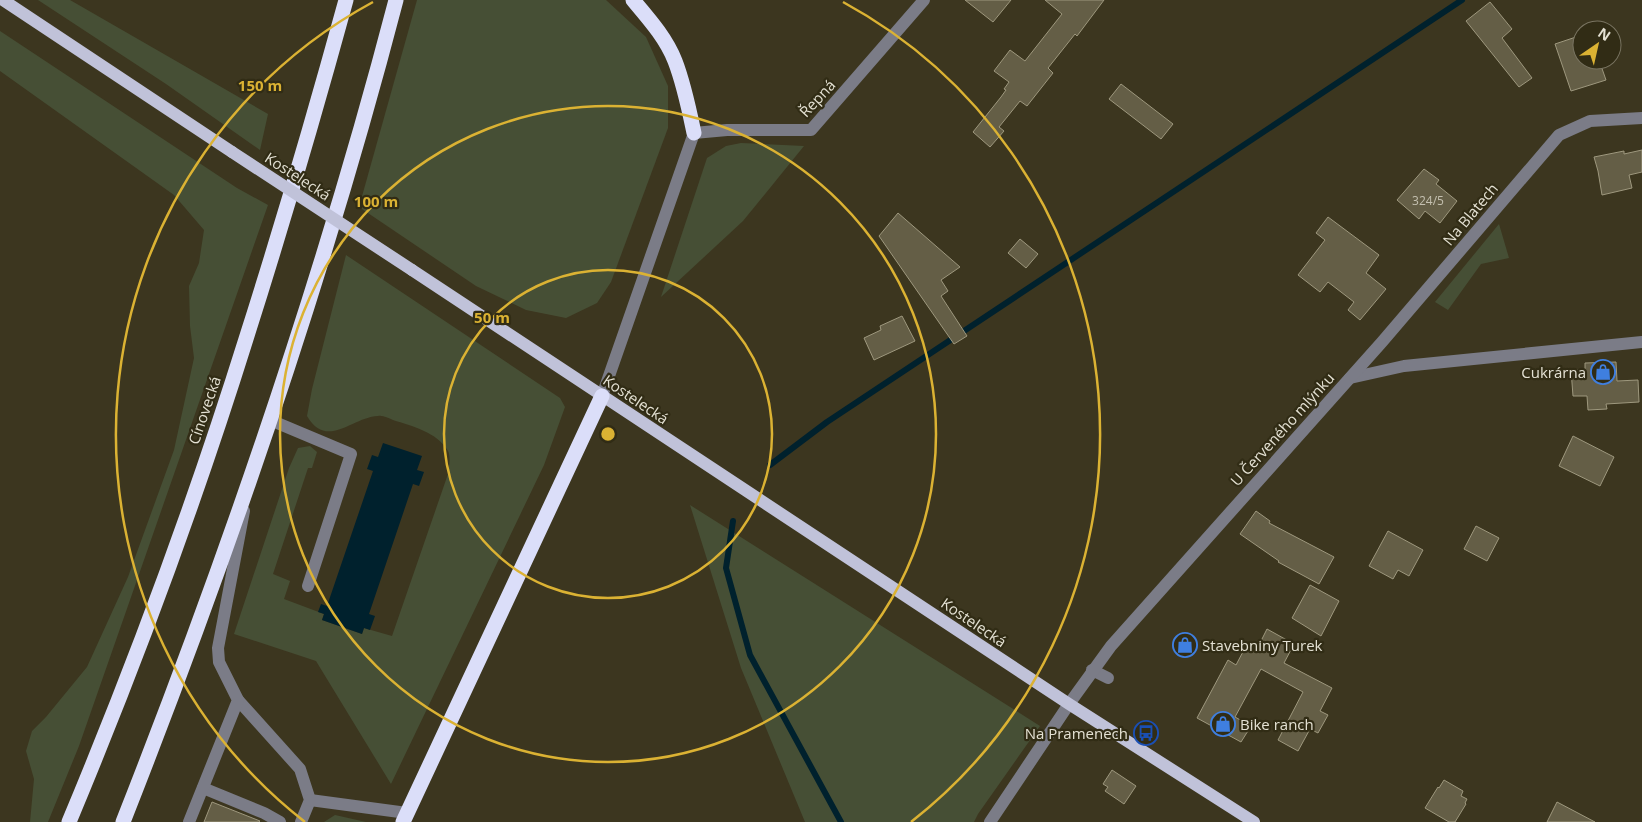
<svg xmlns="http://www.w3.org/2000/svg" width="1642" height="822" font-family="'Open Sans',sans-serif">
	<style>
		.green { fill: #464f35 }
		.water { fill: #00212d }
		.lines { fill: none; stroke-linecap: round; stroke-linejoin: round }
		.stream { stroke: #00212d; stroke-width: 6 }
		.building { fill: #645e46; stroke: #9e987e }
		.minor { stroke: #7b7c87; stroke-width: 12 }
		.major { stroke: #c0c2d9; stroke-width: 12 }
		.highway { stroke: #dbdef9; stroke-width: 15 }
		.major-bridge { stroke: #c0c2d9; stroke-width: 12 }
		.ring { fill: none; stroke: #dbb233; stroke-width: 2.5 }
		.labels { text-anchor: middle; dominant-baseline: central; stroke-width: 4.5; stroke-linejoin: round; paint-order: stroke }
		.number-label { font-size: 12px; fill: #c4c0b0 }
		.street-label { font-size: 15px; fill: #e4e1d3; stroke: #312c15 }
		.poi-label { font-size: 15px; fill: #e4e1d3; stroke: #312c15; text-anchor: end }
		.centre { fill: #dbb233; stroke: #312c15; stroke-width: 2.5 }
		.ring-label { font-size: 15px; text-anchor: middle; font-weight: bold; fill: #dbb233; stroke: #312c15; stroke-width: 4.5; stroke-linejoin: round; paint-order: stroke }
	</style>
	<rect width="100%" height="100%" fill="#3c361f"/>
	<g class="green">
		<path d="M38 0H70L268 114 260 150 166 84Z"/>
		<path d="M417 0H606L646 37 668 86V128L611 282 597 303 566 318 526 310 476 286 359 207Z"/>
		<path d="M0 31 237 188 268 205 79 746 48 822H30L34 779 26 751 32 731 46 717 87 667 128 577 174 450 194 358 190 326 189 286 199 263 204 230 174 195 0 71Z"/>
		<path d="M741 143 804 146 743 221 661 297 707 158 726 146Z"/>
		<path d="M1499 224 1509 258 1481 264 1448 310 1435 302Z"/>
		<path d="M346 255 560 398 565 407 544 465 391 784 316 661 234 634 289 468 298 448 310 446 317 452 312 468H308L273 574 290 581 284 599 324 614 322 620 362 634 364 628 392 636 448 474C449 467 451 457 448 451 437 432 412 426 393 420 388 418 383 415 378 416 352 417 327 450 307 416L312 389Z"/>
		<path d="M690 505 1040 726 978 814 974 822H805L741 668Z"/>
		<path d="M335 815 366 822H324Z"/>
	</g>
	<path class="water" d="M383 443 422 456 417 470 424 472 419 486 413 484 369 614 375 616 370 630 364 628 362 634 322 620 324 614 318 612 321 604 327 606 373 471 367 469 372 455 378 457Z"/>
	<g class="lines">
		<g class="stream">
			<path d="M770 465 827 422 1462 0"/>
			<path d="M733 521 726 568 750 655 841 822"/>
		</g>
	</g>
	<g class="building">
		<path d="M965 0H1011L993 22Z"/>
		<path d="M1045 0H1104L1077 36 1075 34 1048 68 1053 73 1027 106 1020 101 999 127 1004 131 990 147 973 132 1001 97 1006 90 1004 89 1009 82 994 71 1010 50 1025 61 1062 14Z"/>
		<path d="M1490 2 1512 29 1502 38 1532 78 1519 87 1466 21Z"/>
		<path d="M1582 35V60H1599L1606 80 1571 91 1555 44Z"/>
		<path d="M1121 84 1173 124 1161 139 1109 99Z"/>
		<path d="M1642 150V172L1629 175 1632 188 1602 195 1598 171 1594 157 1624 151V154Z"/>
		<path d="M1424 169 1439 180 1436 184 1457 201 1440 223 1425 211 1419 219 1397 200Z"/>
		<path d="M898 213 960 267 941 280 948 291 941 296 967 336 954 344 879 236Z"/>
		<path d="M1328 217 1379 255 1366 273 1386 289 1360 320 1348 310 1354 302 1328 282 1320 292 1298 275 1325 240 1316 233Z"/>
		<path d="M1020 239 1038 254 1026 268 1008 253Z"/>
		<path d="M902 316 915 341 874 360 864 338 881 330 880 326Z"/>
		<path d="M1616 362 1617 381 1638 380 1639 402 1606 404 1607 409 1588 410 1587 396H1573L1571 370 1585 369V363Z"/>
		<path d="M1573 436 1614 457 1600 486 1559 466Z"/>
		<path d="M1256 511 1270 521 1269 523 1334 557 1319 584 1278 562 1279 561 1240 534Z"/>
		<path d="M1476 526 1499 538 1487 561 1464 549Z"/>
		<path d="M1388 531 1423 550 1409 576 1398 570 1393 579 1369 566Z"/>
		<path d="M1310 585 1339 601 1321 636 1292 618Z"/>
		<path d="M1267 629 1294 644 1284 663 1332 688 1320 711 1328 715 1318 733 1310 729 1298 751 1278 740 1303 692 1261 669 1235 717 1251 726 1241 742 1197 718 1228 660 1236 665 1246 646 1256 651Z"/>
		<path d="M1112 770 1136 786 1124 804 1105 791 1108 787 1103 784Z"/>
		<path d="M1444 780 1463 791 1461 796 1467 799 1465 803 1466 804 1455 822H1449L1425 808 1438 787 1439 788Z"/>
		<path d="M212 802 260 821 259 822H204Z"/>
		<path d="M1557 802 1595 822H1547Z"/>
	</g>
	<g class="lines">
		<g class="minor">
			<path d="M1350 378 1404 366 1642 342"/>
			<path d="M602 396 694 133 727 130H811L924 0"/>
			<path d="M270 420 351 454 308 586"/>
			<path d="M1092 670 1108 678"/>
			<path d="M238 700 300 769 310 800 301 822"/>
			<path d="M203 788 264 813 280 822"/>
			<path d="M310 800 407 813"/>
			<path d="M189 822 238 700 219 662 218 648 244 511"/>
			<path d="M990 822 1069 704 1111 646 1382 342 1559 135 1590 121 1642 118"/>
		</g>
		<g class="major">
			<path d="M3 0 232 152"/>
			<path d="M412 270 1069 704 1254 822"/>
		</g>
		<g class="highway">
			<path d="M633 0C649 19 666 38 675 61 684 84 689 109 694 133"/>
			<path d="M69 822C135 664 195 502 246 339 282 226 315 113 346 0"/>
			<path d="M123 822C229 553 323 280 396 0"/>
			<path d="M403 822 602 396"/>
		</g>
		<path class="major-bridge" d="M232 152 412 270"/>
	</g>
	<g class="ring">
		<circle cx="608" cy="434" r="164"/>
		<circle cx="608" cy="434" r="328"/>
		<path d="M305 822A492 492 0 0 1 373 2M843 2A492 492 0 0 1 911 822"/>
	</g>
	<defs>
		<symbol id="shop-ring" viewBox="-11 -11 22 22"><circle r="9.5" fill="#312c15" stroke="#3f7fe0" stroke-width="1.5"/><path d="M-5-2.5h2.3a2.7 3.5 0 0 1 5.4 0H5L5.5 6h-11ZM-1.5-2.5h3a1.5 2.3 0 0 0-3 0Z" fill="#3f7fe0"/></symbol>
		<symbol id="bus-ring" viewBox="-11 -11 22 22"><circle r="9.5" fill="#312c15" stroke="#1a4fb4" stroke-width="1.5"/><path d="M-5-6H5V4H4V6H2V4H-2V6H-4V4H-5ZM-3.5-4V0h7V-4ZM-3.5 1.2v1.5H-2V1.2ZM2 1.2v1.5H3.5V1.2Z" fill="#1a4fb4"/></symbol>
	</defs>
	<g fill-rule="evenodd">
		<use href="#shop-ring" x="1589" y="358" width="28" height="28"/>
		<use href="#shop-ring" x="1171" y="631" width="28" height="28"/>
		<use href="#shop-ring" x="1209" y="710" width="28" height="28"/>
		<use href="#bus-ring" x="1132" y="719" width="28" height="28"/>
	</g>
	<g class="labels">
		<g class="number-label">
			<text x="1428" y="200">324/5</text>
		</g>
		<g class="street-label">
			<text transform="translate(817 98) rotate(-47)">Řepná</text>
			<text transform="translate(298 176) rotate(33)">Kostelecká</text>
			<text transform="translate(1470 214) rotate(-50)">Na Blatech</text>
			<text transform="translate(636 399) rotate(34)">Kostelecká</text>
			<text transform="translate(204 410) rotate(-71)">Cínovecká</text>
			<text transform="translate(1282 429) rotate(-48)">U Červeného mlýnku</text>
			<text transform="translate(974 622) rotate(34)">Kostelecká</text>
		</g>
		<g class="poi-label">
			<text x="1586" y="372">Cukrárna</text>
			<text x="1202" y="645" text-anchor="start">Stavebniny Turek</text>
			<text x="1240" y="724" text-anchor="start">Bike ranch</text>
			<text x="1128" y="733">Na Pramenech</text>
		</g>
	</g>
	<circle cx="608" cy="434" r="8" class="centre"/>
	<g class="ring-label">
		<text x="260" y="91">150 m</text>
		<text x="376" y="207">100 m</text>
		<text x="492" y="323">50 m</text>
	</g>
	<g transform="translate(1597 45) rotate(34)"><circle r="24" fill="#312c15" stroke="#797461"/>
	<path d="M0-4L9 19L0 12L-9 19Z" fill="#dbb233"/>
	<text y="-8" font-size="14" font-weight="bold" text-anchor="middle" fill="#e4e1d3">N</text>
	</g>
</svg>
